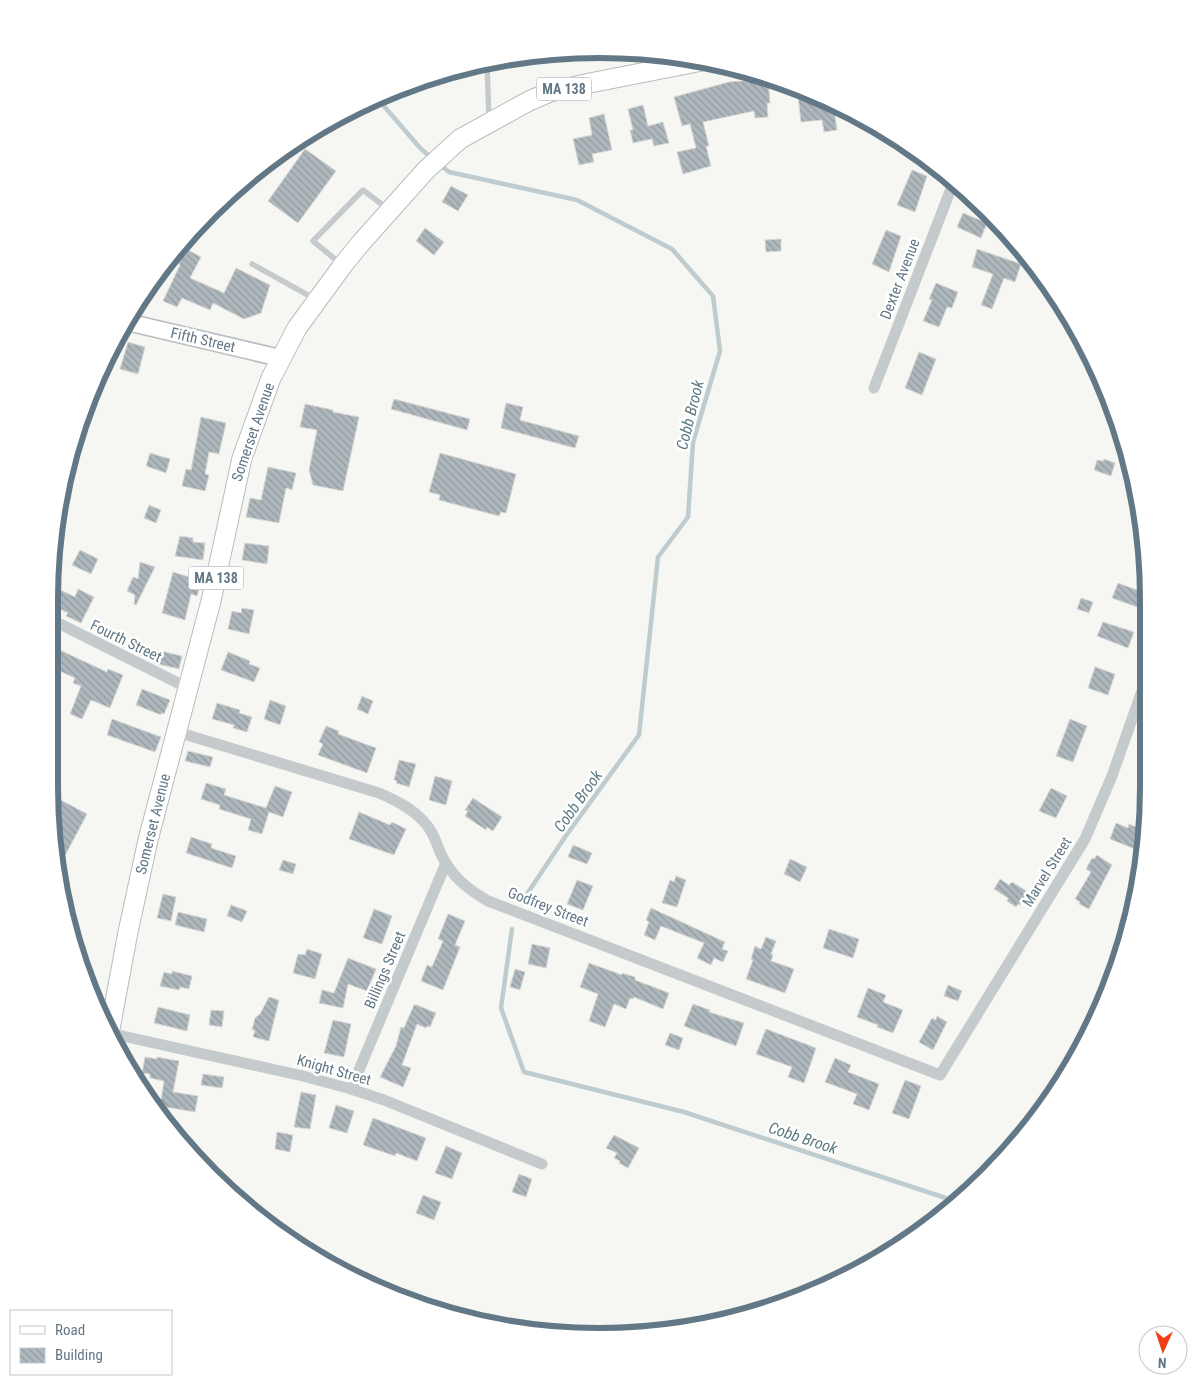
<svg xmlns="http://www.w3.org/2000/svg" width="1198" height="1385" font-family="'Roboto Condensed',sans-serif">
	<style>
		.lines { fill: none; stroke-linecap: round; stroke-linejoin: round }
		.stream { stroke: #becbcf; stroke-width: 4.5 }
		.building { fill: url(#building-back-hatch); stroke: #d8d7d5 }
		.secondary-casing { stroke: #b7bdc1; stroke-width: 19 }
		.primary-casing { stroke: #b8bdc0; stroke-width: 21 }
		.lane { stroke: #c5cacc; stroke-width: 5.5 }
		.street { stroke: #c5cacc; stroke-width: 11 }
		.secondary { stroke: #fff; stroke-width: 16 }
		.primary { stroke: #fff; stroke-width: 19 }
		.labels { text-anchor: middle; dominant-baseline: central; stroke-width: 5; stroke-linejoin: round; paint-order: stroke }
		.shield { fill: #fff; stroke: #91a0aa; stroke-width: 1 }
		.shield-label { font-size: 14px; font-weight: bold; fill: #627886 }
		.street-label { font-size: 15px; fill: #627886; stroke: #fff }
		.water-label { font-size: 16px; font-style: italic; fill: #5e7b83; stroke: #fff }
		.rim { fill: none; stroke: #627886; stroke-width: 6 }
	</style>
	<defs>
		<pattern id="building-back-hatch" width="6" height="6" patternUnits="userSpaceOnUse" patternTransform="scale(1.25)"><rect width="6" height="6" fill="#aeb7bc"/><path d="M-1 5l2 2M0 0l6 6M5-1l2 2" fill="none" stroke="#919a9e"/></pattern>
	</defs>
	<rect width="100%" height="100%" fill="#f6f6f2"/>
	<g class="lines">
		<g class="stream">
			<path d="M377 98 421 149 433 159"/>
			<path d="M439 164 449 172 577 200 672 249 713 296 720 351 693 442 688 517 658 557 639 735 565 837 525 897"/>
			<path d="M512 929 501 1008 524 1072 684 1112 955 1201"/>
		</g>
	</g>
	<g class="building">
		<path d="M768 79 770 103H767L768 117 755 118 754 111 703 122 709 146H706L711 166 683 174 677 152 696 148 690 124 682 126 674 97 729 82Z"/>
		<path d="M797 88 833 102 837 130 824 132 822 120 801 122Z"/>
		<path d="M643 105 648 126 663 122 669 143 654 146 652 139 633 143 630 130H633L628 109Z"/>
		<path d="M604 114 612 150 592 154 594 162 579 165 573 139 592 135 589 118Z"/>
		<path d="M305 149 336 171 298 223 268 201Z"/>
		<path d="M912 170 927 176 915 212 897 205Z"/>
		<path d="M451 186 468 195 458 211 442 202Z"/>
		<path d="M963 213 987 223 981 238 957 227Z"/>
		<path d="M425 228 444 242 434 255 416 241Z"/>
		<path d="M886 230 901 236 889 272 872 264Z"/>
		<path d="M781 239V251L766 252 765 240Z"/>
		<path d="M977 249 1021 264 1015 282 1004 278 992 309 981 305 993 274 972 267Z"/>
		<path d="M188 250 201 257 190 278 224 293 236 268 270 285 261 313 244 319 213 303 210 310 182 298 177 307 163 301 180 265 179 264 184 254 186 255Z"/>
		<path d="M936 283 958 292 952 308 947 307 939 327 923 321 932 300 929 299Z"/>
		<path d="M128 342 145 347 138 374 120 369Z"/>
		<path d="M919 352 936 359 922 395 905 388Z"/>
		<path d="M394 399 470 419 467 430 391 409Z"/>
		<path d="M506 403 523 407 520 420 579 436 575 448 501 428Z"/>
		<path d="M305 404 333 410V412L359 417 343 491 313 485 309 470 317 430 300 427Z"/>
		<path d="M201 417 226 423 219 454 209 452 205 474 209 475 205 491 182 486 186 469 191 470Z"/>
		<path d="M150 453 170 459 166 473 146 466Z"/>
		<path d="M440 453 516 474 506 513 501 512 499 516 439 500 440 495 429 492Z"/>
		<path d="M1104 459 1115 463 1111 476 1094 470 1097 460 1104 461Z"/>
		<path d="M268 467 296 473 292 490 286 488 279 523 246 517 250 498 261 500Z"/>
		<path d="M149 505 161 510 156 523 144 518Z"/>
		<path d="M180 536 193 538V542L205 543 203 560 175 556Z"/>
		<path d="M245 543 269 546 267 564 242 560Z"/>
		<path d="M80 550 98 559 91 574 72 565Z"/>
		<path d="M140 562 155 567 136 605 134 604 135 595 127 591 133 577 138 579Z"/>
		<path d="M173 572 202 581 197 596 191 594 185 620 162 613Z"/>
		<path d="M1118 583 1145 593 1140 608 1112 598Z"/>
		<path d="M52 586 75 597 78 589 94 597 81 623 66 616 68 613 52 605Z"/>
		<path d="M1081 598 1093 602 1089 613 1077 609Z"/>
		<path d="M242 608 254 610 249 634 228 629 232 611 241 613Z"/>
		<path d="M1103 622 1134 632 1128 648 1097 636Z"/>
		<path d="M51 646 107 672 108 669 123 675 110 708 91 700 82 719 70 714 81 686 73 683 75 678 51 667Z"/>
		<path d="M157 650 182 656 179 669 154 663Z"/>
		<path d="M228 652 250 661 249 664 260 668 254 682 221 670Z"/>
		<path d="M1095 667 1115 674 1108 695 1088 688Z"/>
		<path d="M142 689 170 700 164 714 161 713V715L136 705Z"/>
		<path d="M362 696 373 701 368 714 357 709Z"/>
		<path d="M270 700 286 706 280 725 264 719Z"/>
		<path d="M217 703 240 710 239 713 252 717 247 732 233 728 234 725 212 719Z"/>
		<path d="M112 719 161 737 155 752 107 735Z"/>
		<path d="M1070 719 1087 726 1073 762 1056 756Z"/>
		<path d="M326 726 339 731 338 734 376 748 367 773 318 755 323 744 319 742Z"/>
		<path d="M1147 740H1149V774L1137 770Z"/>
		<path d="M188 751 213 757 210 767 185 761Z"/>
		<path d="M399 760 416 764 409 787 396 783 397 781 394 780Z"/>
		<path d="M435 776 452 781 446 805 429 800Z"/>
		<path d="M206 783 226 789 224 795 266 808 275 786 292 792 283 817 269 812 262 834 248 830 251 819 219 809 220 805 201 799Z"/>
		<path d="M1051 788 1067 796 1056 818 1039 811Z"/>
		<path d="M55 797 87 814 59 867 51 804Z"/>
		<path d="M473 798 502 817 493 831 487 827 486 830 465 816 468 811 465 810Z"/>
		<path d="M359 812 390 825 392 822 406 829 394 855 349 839Z"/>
		<path d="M1116 823 1128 828 1129 824 1143 830 1135 849 1110 839Z"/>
		<path d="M191 837 212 844 211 848 236 856 232 868 186 853Z"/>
		<path d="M573 845 592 853 587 864 568 857Z"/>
		<path d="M1097 855 1112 865 1089 909 1079 904 1080 902 1075 899 1091 872 1086 869 1092 858 1094 859Z"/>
		<path d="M790 859 807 867 800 882 784 874Z"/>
		<path d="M283 860 296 864 293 874 279 870Z"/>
		<path d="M676 876 686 880 677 907 662 903 670 880 674 882Z"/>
		<path d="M1000 879 1009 885 1012 882 1028 892 1020 905 1018 904 1016 907 1007 901 1008 898 994 889Z"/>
		<path d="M577 880 593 886 583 910 567 904Z"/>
		<path d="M163 894 176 897 171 921 157 918Z"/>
		<path d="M231 905 247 911 242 922 227 916Z"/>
		<path d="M651 908 725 942 722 949 728 951 723 962 714 958 711 965 697 958 704 943 661 926 655 940 644 935 649 922 646 920Z"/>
		<path d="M374 909 392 916 382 944 363 938Z"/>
		<path d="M178 912 207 919 204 932 175 925Z"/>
		<path d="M448 914 465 921 455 945 460 947 443 990 421 981 427 965 432 967 443 941 438 939Z"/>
		<path d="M829 929 859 939 853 958 823 948Z"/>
		<path d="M766 937 776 941 771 954 773 955 771 961 794 969 785 993 746 979 753 960 751 959 755 946 761 949Z"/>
		<path d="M532 944 550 948 546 968 528 964Z"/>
		<path d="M307 949 322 954 315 979 293 973 298 954 305 955Z"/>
		<path d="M348 958 376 969 367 991 348 984 343 1008 319 1003 322 990 334 993Z"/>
		<path d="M589 963 622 975V973L635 977V980L669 993 663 1009 634 997 633 999 630 998 626 1009 614 1004 605 1027 589 1021 598 994 580 987Z"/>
		<path d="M515 969 525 972 520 990 510 987Z"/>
		<path d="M172 971 192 976 189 989 180 987 179 990 160 986 164 972 172 974Z"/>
		<path d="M948 985 962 991 958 1001 944 996Z"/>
		<path d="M868 988 886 995 883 1002 903 1010 893 1033 877 1027 878 1025 857 1017Z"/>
		<path d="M269 997 279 1000 269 1041 253 1037 255 1030H252L255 1018 260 1014Z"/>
		<path d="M693 1004 710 1010 709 1012 744 1023 736 1046 684 1026Z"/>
		<path d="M414 1005H417L436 1013 430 1027 427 1026 426 1028 417 1024 402 1065 411 1068 403 1087 380 1077 396 1046 401 1027 404 1028Z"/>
		<path d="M158 1007 190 1015 187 1031 154 1023Z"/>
		<path d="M211 1010 224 1011 222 1027 209 1025Z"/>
		<path d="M937 1016 947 1022 933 1050 919 1042 932 1018 936 1020Z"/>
		<path d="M333 1020 351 1024 344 1057 324 1053Z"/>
		<path d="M766 1029 816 1048 804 1083 788 1077 792 1067 756 1054Z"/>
		<path d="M670 1033 683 1038 679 1050 665 1045Z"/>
		<path d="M145 1057 157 1059V1057L179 1061 173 1092 198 1096 195 1112 160 1106 164 1081 150 1078V1074L142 1073Z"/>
		<path d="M835 1058 851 1065 848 1072 879 1084 869 1110 853 1104 857 1094 825 1082Z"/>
		<path d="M203 1074 224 1077 222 1088 201 1085Z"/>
		<path d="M905 1080 921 1086 909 1119 892 1113Z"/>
		<path d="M301 1092 316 1095 310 1129 294 1127Z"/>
		<path d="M336 1105 354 1111 347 1133 329 1128Z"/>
		<path d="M373 1118 426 1138 417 1161 396 1153 395 1156 363 1145Z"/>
		<path d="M277 1132 293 1135 290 1152 275 1149Z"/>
		<path d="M614 1135 639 1148 628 1168 619 1163 620 1161 614 1158 617 1153 606 1148Z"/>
		<path d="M446 1146 462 1153 452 1179 435 1173Z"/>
		<path d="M519 1174 532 1179 526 1197 512 1192Z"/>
		<path d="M423 1195 441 1202 434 1220 416 1213Z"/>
	</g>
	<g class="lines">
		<defs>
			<path id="secondary" d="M127 322 280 358"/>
			<path id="primary" d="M109 1034 128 932 148 840 211 601 242 458 271 378 297 328 343 265 360 244 426 170 460 139 529 101 550 92 590 83 702 61"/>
		</defs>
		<use href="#secondary" class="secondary-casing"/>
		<use href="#primary" class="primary-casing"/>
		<g class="lane">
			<path d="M487 63 489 120"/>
			<path d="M252 264 315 299"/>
			<path d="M341 264 313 241 363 190 388 209"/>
		</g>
		<g class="street">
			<path d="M874 388 954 181"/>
			<path d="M52 620 188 688"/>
			<path d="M177 732 379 793C398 801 417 811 429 828 434 835 437 844 440 852 450 875 467 889 488 901L940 1075 1085 839 1112 776 1149 671"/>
			<path d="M109 1033 303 1076 351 1089 384 1100 542 1164"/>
			<path d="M351 1089 446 863"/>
		</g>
		<use href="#secondary" class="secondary"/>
		<use href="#primary" class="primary"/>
	</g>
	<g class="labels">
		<g class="shield">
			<rect x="536.5" y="77.5" width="55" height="23" rx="4"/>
			<rect x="188.5" y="566.5" width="55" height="23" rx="4"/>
		</g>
		<g class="shield-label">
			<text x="564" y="89">MA 138</text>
			<text x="216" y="578">MA 138</text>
		</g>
		<g class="street-label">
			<text transform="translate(900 279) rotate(-69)">Dexter Avenue</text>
			<text transform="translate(203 340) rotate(13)">Fifth Street</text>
			<text transform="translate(253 432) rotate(-71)">Somerset Avenue</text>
			<text transform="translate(126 641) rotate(26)">Fourth Street</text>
			<text transform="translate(153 824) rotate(-76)">Somerset Avenue</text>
			<text transform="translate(1047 872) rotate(-58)">Marvel Street</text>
			<text transform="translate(548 907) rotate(21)">Godfrey Street</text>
			<text transform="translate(385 970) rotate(-67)">Billings Street</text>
			<text transform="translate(334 1070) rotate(16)">Knight Street</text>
		</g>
		<g class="water-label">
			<text transform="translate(690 415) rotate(-76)">Cobb Brook</text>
			<text transform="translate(578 801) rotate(-55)">Cobb Brook</text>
			<text transform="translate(803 1138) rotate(18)">Cobb Brook</text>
		</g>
	</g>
	<path d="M0 0H1198V1385H0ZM599 58H599A541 541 0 0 1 1140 599V787A541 541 0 0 1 599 1328H599A541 541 0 0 1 58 787V599A541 541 0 0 1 599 58Z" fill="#fff" fill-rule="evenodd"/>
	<path class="rim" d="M599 58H599A541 541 0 0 1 1140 599V787A541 541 0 0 1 599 1328H599A541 541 0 0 1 58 787V599A541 541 0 0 1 599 58Z"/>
	<rect x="10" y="1310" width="162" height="65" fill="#ffffff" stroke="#c0c9cf"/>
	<rect x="20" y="1326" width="25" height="8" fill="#ffffff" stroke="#c0c9cf"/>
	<text x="55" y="1335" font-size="15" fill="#627886">Road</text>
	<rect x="20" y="1348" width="25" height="15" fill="url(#building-back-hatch)" stroke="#c0c9cf"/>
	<text x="55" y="1360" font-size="15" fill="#627886">Building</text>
	<g transform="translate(1163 1350) rotate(183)"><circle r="24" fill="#ffffff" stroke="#c0c9cf"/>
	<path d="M0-4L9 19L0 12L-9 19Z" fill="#f33e15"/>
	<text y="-8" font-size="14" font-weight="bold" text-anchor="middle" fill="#627886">N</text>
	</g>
</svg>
